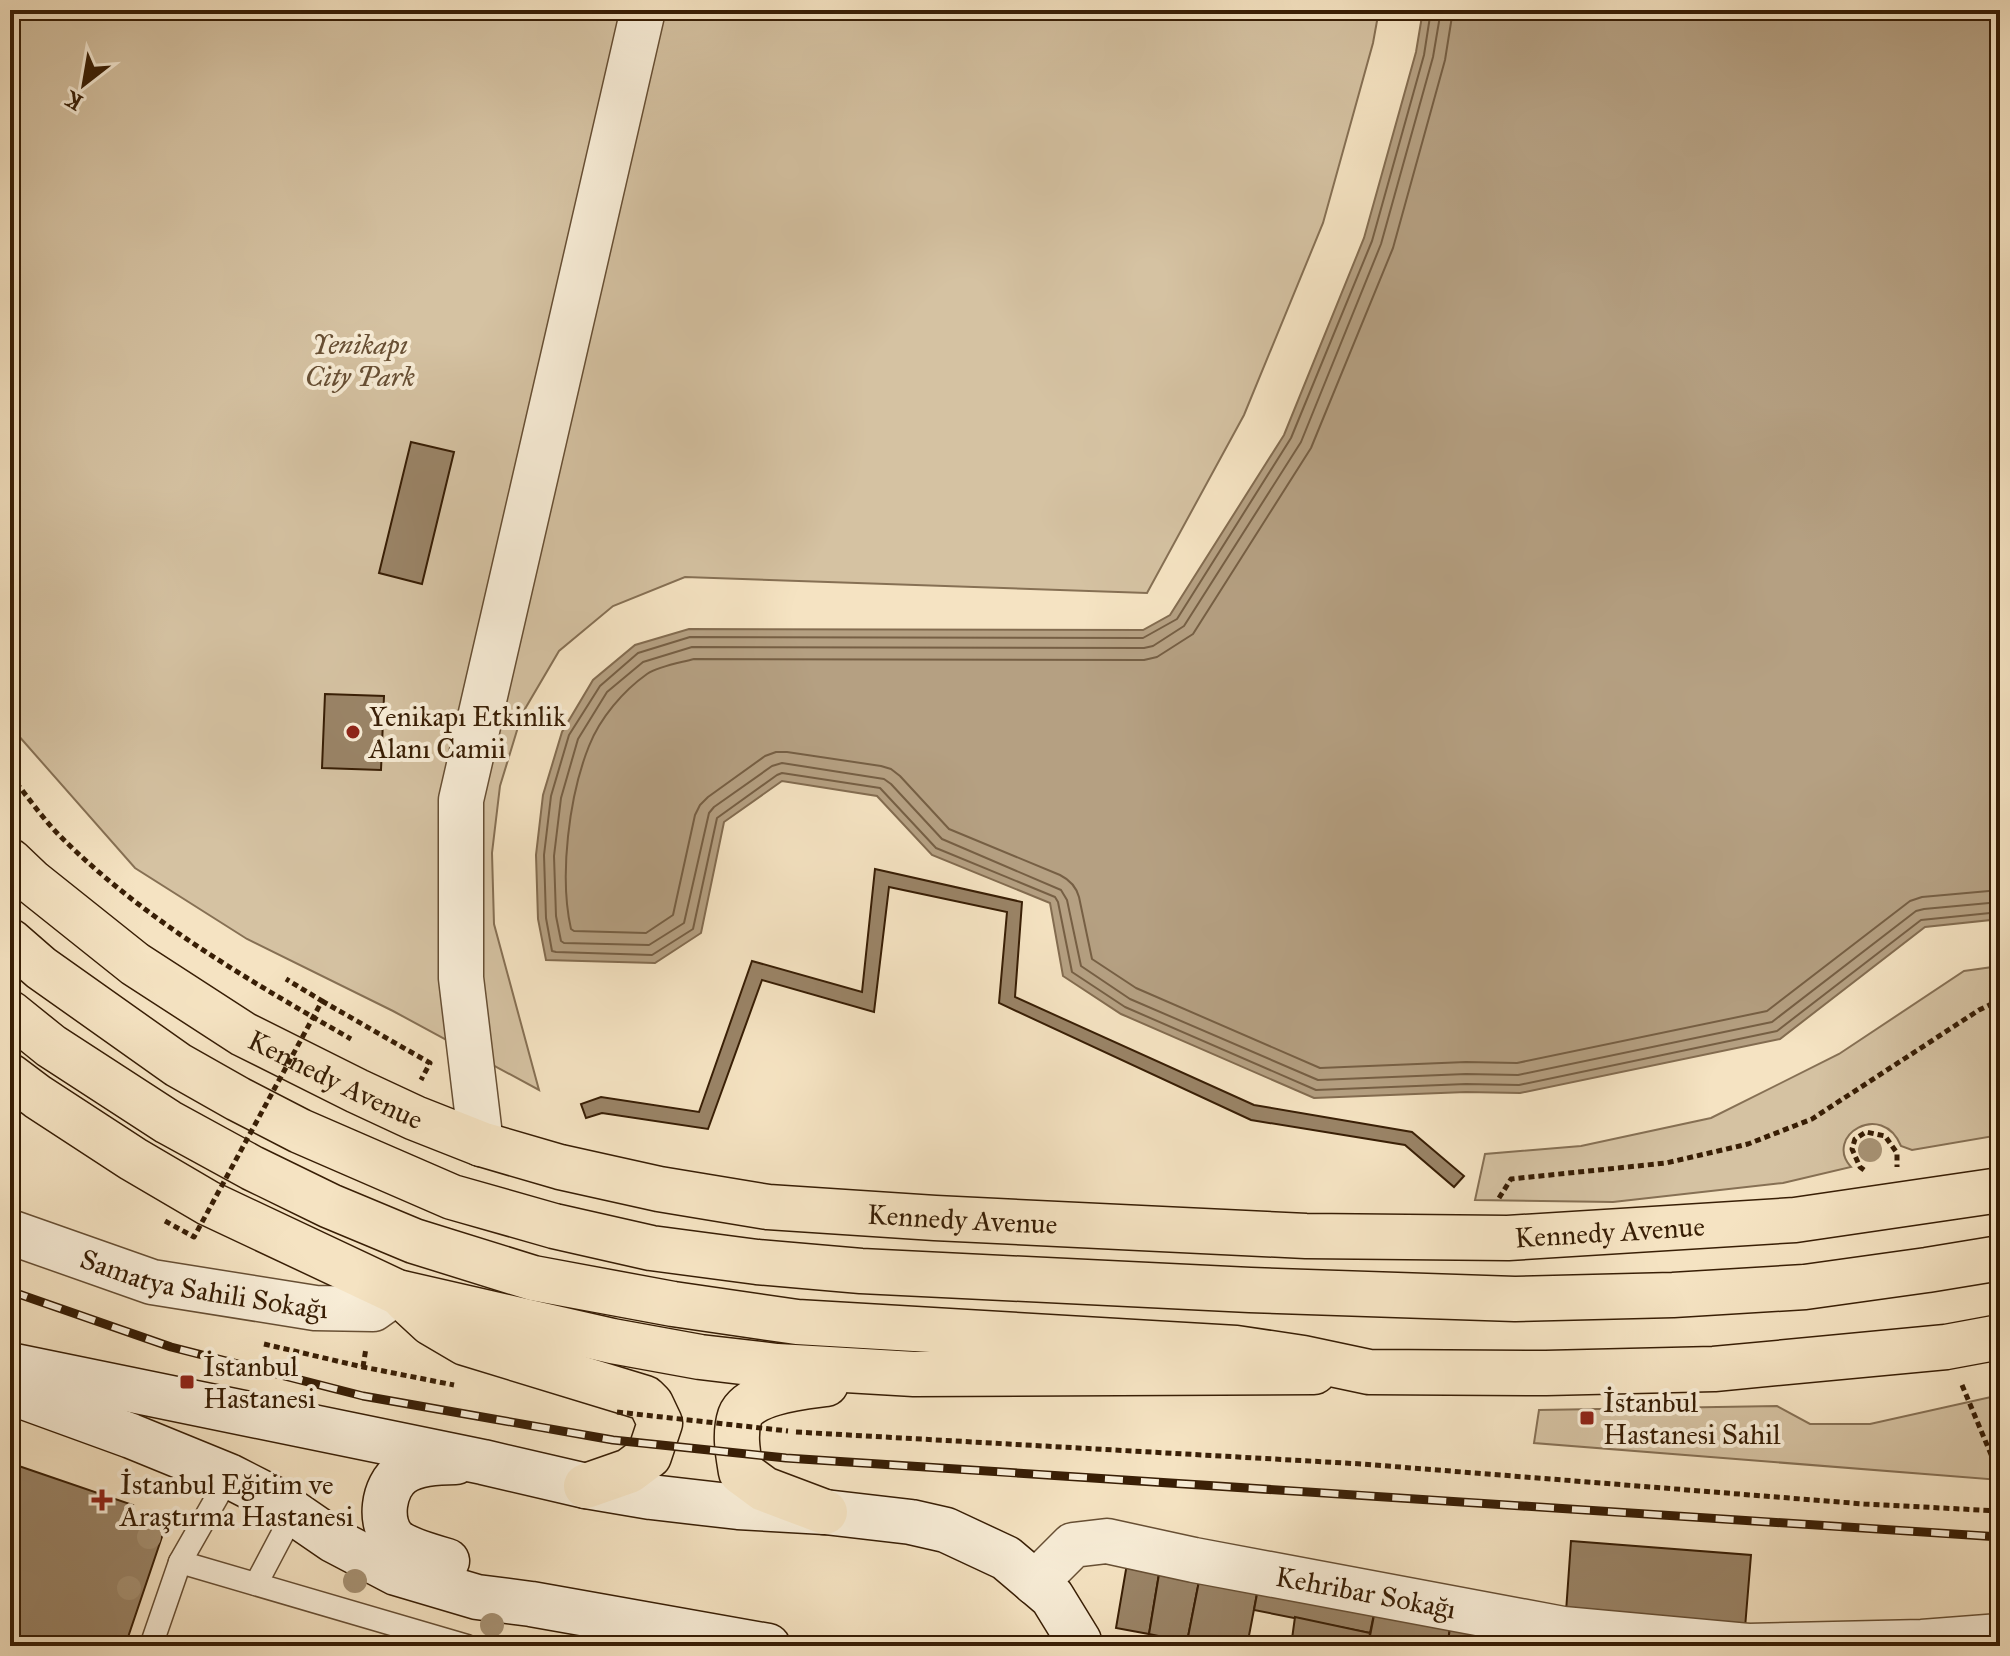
<svg xmlns="http://www.w3.org/2000/svg" width="2010" height="1656" font-family="'IM FELL Great Primer',serif">
	<style>
		.green { fill: #d5c2a2; stroke: #867054; stroke-width: 2 }
		.water { fill: #b5a082; stroke: #836c50; stroke-width: 2 }
		.lines { fill: none; stroke-linecap: round; stroke-linejoin: round }
		.shore { stroke: #765f44; stroke-width: 2 }
		.building { fill: #9a8467; stroke: #381e05; stroke-width: 2 }
		.lane-casing { stroke: #674f34; stroke-width: 25 }
		.street-casing { stroke: #674f34; stroke-width: 47 }
		.secondary-casing { stroke: #381e05; stroke-width: 47 }
		.primary-casing { stroke: #381e05; stroke-width: 47 }
		.highway-casing { stroke: #381e05; stroke-width: 47 }
		.path { stroke: #381e05; stroke-width: 5; stroke-dasharray: 6 4; stroke-linecap: butt }
		.lane { stroke: #f8edd7; stroke-width: 22 }
		.street { stroke: #f8edd7; stroke-width: 44 }
		.secondary { stroke: #f8edd7; stroke-width: 44 }
		.primary { stroke: #f5e3c2; stroke-width: 44 }
		.highway { stroke: #f5e3c2; stroke-width: 44 }
		.rail-casing { stroke: #381e05; stroke-width: 9 }
		.rail { stroke: #f8edd7; stroke-width: 6; stroke-dasharray: 18; stroke-linecap: butt }
		.path-bridge { stroke: #381e05; stroke-width: 5; stroke-dasharray: 6 4; stroke-linecap: butt }
		.tree { fill: #a79274 }
		.poi-dot { fill: #8f2418; stroke: #f8edd7; stroke-width: 3 }
		.labels { text-anchor: middle; dominant-baseline: central; stroke-width: 8; stroke-linejoin: round; paint-order: stroke }
		.park-label { font-size: 28px; font-style: italic; fill: #674f34; stroke: #f8edd7 }
		.poi-label { font-size: 28px; fill: #381e05; stroke: #f8edd7; text-anchor: start }
		.street-label { font-size: 28px; fill: #381e05; stroke: #f8edd7 }
	</style>
	<rect width="100%" height="100%" fill="#f5e3c2"/>
	<filter id="stains"><feTurbulence type="fractalNoise" baseFrequency=".0025" numOctaves="4"/><feColorMatrix values="0 0 0 0 .2 0 0 0 0 .09 0 0 0 0 .02 0 0 0 .5 -.17"/></filter>
	<radialGradient id="worn" r=".72"><stop offset=".6" stop-color="#630" stop-opacity="0"/><stop offset="1" stop-color="#630" stop-opacity=".3"/></radialGradient>
	<g class="green">
		<path d="M10 10H1379L1373 43 1323 223 1244 415 1147 593 685 577 613 606 559 651 522 714 500 786 492 853 494 924 539 1090 393 1011 247 939 135 868 10 726Z"/>
		<path d="M2000 966V1135L1912 1150 1901 1146C1882 1100 1823 1136 1851 1167L1783 1183 1613 1202 1475 1200 1485 1154 1581 1146 1711 1118 1839 1054 1964 971Z"/>
		<path d="M2000 1395V1480L1534 1443 1539 1410 1777 1406 1810 1424H1870Z"/>
	</g>
	<path class="water" d="M1423 10H2000V919L1925 927 1780 1039 1520 1093 1466 1092 1314 1098 1121 1014 1063 976 1050 903 932 855 877 796 782 781 724 822 701 933 655 963 546 960 538 919 536 855 543 795 562 732 593 680 635 645 689 629 1143 630 1170 615 1284 435 1364 238 1416 52Z"/>
	<g class="lines">
		<g class="shore">
			<path d="M1431 10 1424 55 1372 241 1291 438 1177 619 1143 638 690 637 638 653 600 686 569 735 551 796 544 855 546 918 552 951 556 952 652 955 693 929 717 818 777 775 782 773 880 788 936 848 1055 897 1058 902 1072 972 1125 1007 1316 1090 1466 1084 1519 1085 1777 1031 1921 920 2000 912"/>
			<path d="M1441 10 1433 57 1381 244 1301 442 1184 626 1153 646 1144 648 692 647 643 662 607 692 578 739 561 798 554 856 556 916 561 941 564 943 649 945 684 923 709 813 714 807 772 766 782 763 884 779 891 784 942 839 1061 890 1067 900 1081 966 1130 999 1318 1080 1466 1074 1518 1075 1772 1022 1916 911 1924 909 2000 902"/>
			<path d="M1453 10 1445 60 1393 248 1311 448 1193 634 1157 657 1144 660 694 659C679 663 659 666 647 674 623 691 600 718 589 746 569 796 559 876 571 929L574 931 646 933 673 915 695 815 700 805 708 797 765 756 776 752H787L881 766 891 769 900 776 949 829 1060 875C1070 880 1076 886 1079 897L1092 959 1136 988 1320 1068 1466 1062 1517 1063 1767 1011 1910 901 1922 897 2000 890"/>
		</g>
	</g>
	<g class="building">
		<path d="M411 442 454 452 422 584 379 573Z"/>
		<path d="M325 694 384 696 381 770 322 768Z"/>
		<path d="M875 869 1022 902 1015 997 1254 1105 1412 1132 1464 1176 1454 1187 1405 1145 1251 1120 999 1003 1007 912 889 887 874 1012 762 980 708 1129 602 1113 586 1118 581 1104 601 1097 699 1112 752 961 862 992Z"/>
		<path d="M10 1463 133 1505 130 1513 166 1525 125 1646H31L10 1639Z"/>
		<path d="M1571 1541 1751 1555 1744 1640 1565 1626Z"/>
		<path d="M1130 1546 1162 1556 1149 1634 1116 1628Z"/>
		<path d="M1162 1556 1202 1566 1187 1642 1149 1634Z"/>
		<path d="M1202 1566 1260 1578 1247 1646H1209L1187 1642Z"/>
		<path d="M1260 1578 1377 1600 1370 1633 1254 1610Z"/>
		<path d="M1377 1600 1453 1611 1447 1646H1368Z"/>
		<path d="M1453 1611 1489 1617 1484 1646H1447Z"/>
		<path d="M1295 1617 1370 1633 1368 1646H1291Z"/>
		<path d="M1489 1617 1528 1626 1524 1646H1484Z"/>
	</g>
	<g class="lines">
		<defs>
			<g id="lane">
				<path d="M180 1562 229 1476"/>
				<path d="M256 1584 294 1512"/>
				<path d="M151 1646 180 1562 467 1646"/>
			</g>
			<g id="street">
				<path d="M481 1144 461 978V800L643 10"/>
				<path id="s1" d="M10 1232 152 1282 315 1308 373 1309 397 1292"/>
				<path id="s2" d="M1035 1583 1073 1545 1107 1541 1194 1560 1563 1629 1748 1646 1922 1642 2000 1636"/>
			</g>
			<g id="secondary">
				<path d="M10 1365 483 1462 586 1486 651 1497 738 1507 825 1512 911 1522 946 1530 1006 1558 1052 1597 1079 1641 1080 1646"/>
				<path d="M10 1392 131 1436 229 1476 272 1498 333 1540 396 1573 477 1597 531 1604 768 1646"/>
				<path d="M447 1561C433 1557 405 1549 395 1540 378 1524 383 1486 402 1473 416 1463 440 1462 456 1462"/>
			</g>
			<g id="primary">
				<path id="s3" d="M10 861 31 881 135 964 243 1034 357 1091 415 1118 481 1144 560 1167 659 1189 768 1207 935 1218 1306 1236 1508 1238 1795 1220 2000 1190"/>
				<path d="M10 1076 38 1097 133 1159 208 1203 397 1292 612 1341 700 1357 777 1366 914 1374 1314 1372"/>
				<path d="M405 1299 431 1323 465 1343 645 1398 651 1404 660 1423 649 1456 629 1471 586 1486"/>
				<path d="M825 1512 764 1489 741 1472C738 1454 734 1434 740 1416 749 1392 804 1387 826 1384"/>
			</g>
			<g id="highway">
				<path d="M10 941 41 968 178 1065 238 1099 300 1131 452 1197 554 1226 651 1248 757 1262 861 1271 1250 1290 1515 1299 1673 1295 1805 1287 1927 1270 2000 1258"/>
				<path d="M10 1013 51 1046 168 1122 252 1168 330 1206 414 1241 533 1278 673 1304 797 1322 1236 1348 1303 1358 1369 1372 1546 1373 1714 1369 1946 1347 2000 1337"/>
			</g>
		</defs>
		<use href="#lane" class="lane-casing"/>
		<use href="#street" class="street-casing"/>
		<use href="#secondary" class="secondary-casing"/>
		<use href="#primary" class="primary-casing"/>
		<use href="#highway" class="highway-casing"/>
		<g class="path">
			<path d="M10 775C28 797 45 822 65 841 149 923 250 981 351 1039"/>
			<path d="M322 1001 430 1063 421 1080"/>
			<path d="M1864 1170 1860 1167 1852 1149 1855 1139 1866 1132 1885 1136 1897 1153V1167"/>
			<path d="M1499 1198 1511 1179 1666 1163 1748 1144 1812 1119 1979 1010 2000 1000"/>
			<path d="M264 1344 363 1367 454 1385"/>
			<path d="M363 1367 366 1348"/>
			<path d="M1962 1385 2000 1476"/>
			<path d="M796 1432 1362 1464 1864 1504 2000 1511"/>
		</g>
		<use href="#lane" class="lane"/>
		<use href="#street" class="street"/>
		<use href="#secondary" class="secondary"/>
		<use href="#primary" class="primary"/>
		<use href="#highway" class="highway"/>
		<defs>
			<path id="rail" d="M10 1291 171 1347 363 1396 613 1440 786 1458 2000 1537"/>
		</defs>
		<use href="#rail" class="rail-casing"/>
		<use href="#rail" class="rail"/>
		<g class="path-bridge">
			<path d="M165 1221 194 1237 322 1001 286 979"/>
			<path d="M617 1412 788 1431"/>
		</g>
	</g>
	<g class="tree">
		<circle cx="1870" cy="1150" r="12"/>
		<circle cx="149" cy="1537" r="12"/>
		<circle cx="355" cy="1581" r="12"/>
		<circle cx="129" cy="1588" r="12"/>
		<circle cx="492" cy="1625" r="12"/>
	</g>
	<g class="poi-dot">
		<circle cx="353" cy="732" r="8"/>
		<rect x="179" y="1374" width="16" height="16" rx="4"/>
		<rect x="1579" y="1410" width="16" height="16" rx="4"/>
		<path d="M98 1488h8v8h8v8h-8v8h-8v-8h-8v-8h8z"/>
	</g>
	<g class="labels">
		<g class="park-label">
			<text x="360" y="344">Yenikapı<tspan x="360" dy="32">City Park</tspan></text>
		</g>
		<g class="poi-label">
			<text x="369" y="716">Yenikapı Etkinlik<tspan x="369" dy="32">Alanı Camii</tspan></text>
			<text x="203" y="1366">İstanbul<tspan x="203" dy="32">Hastanesi</tspan></text>
			<text x="1603" y="1402">İstanbul<tspan x="1603" dy="32">Hastanesi Sahil</tspan></text>
			<text x="120" y="1484">İstanbul Eğitim ve<tspan x="120" dy="32">Araştırma Hastanesi</tspan></text>
		</g>
		<g class="street-label">
			<text stroke="none"><textPath href="#s3" startOffset="394">Kennedy Avenue</textPath></text>
			<text stroke="none"><textPath href="#s3" startOffset="1042">Kennedy Avenue</textPath></text>
			<text stroke="none"><textPath href="#s3" startOffset="1690">Kennedy Avenue</textPath></text>
			<text stroke="none"><textPath href="#s1" startOffset="202">Samatya Sahili Sokağı</textPath></text>
			<text stroke="none"><textPath href="#s2" startOffset="352">Kehribar Sokağı</textPath></text>
		</g>
	</g>
	<rect width="2010" height="1656" fill="none" stroke="#f5e3c2" stroke-width="40"/>
	<rect x="12" y="12" width="1986" height="1632" fill="none" stroke="#381e05" stroke-width="4"/>
	<rect x="20" y="20" width="1970" height="1616" fill="none" stroke="#381e05" stroke-width="2"/>
	<g transform="translate(84 84) rotate(211)" stroke="#f8edd7" stroke-width="6" paint-order="stroke">
	<path d="M0-6L14 30L0 20L-14 30Z" fill="#381e05"/>
	<text y="-12" font-size="22" font-weight="bold" text-anchor="middle" fill="#381e05">K</text>
	</g>
	<rect width="100%" height="100%" filter="url(#stains)"/>
	<rect width="100%" height="100%" fill="url(#worn)"/>
</svg>
